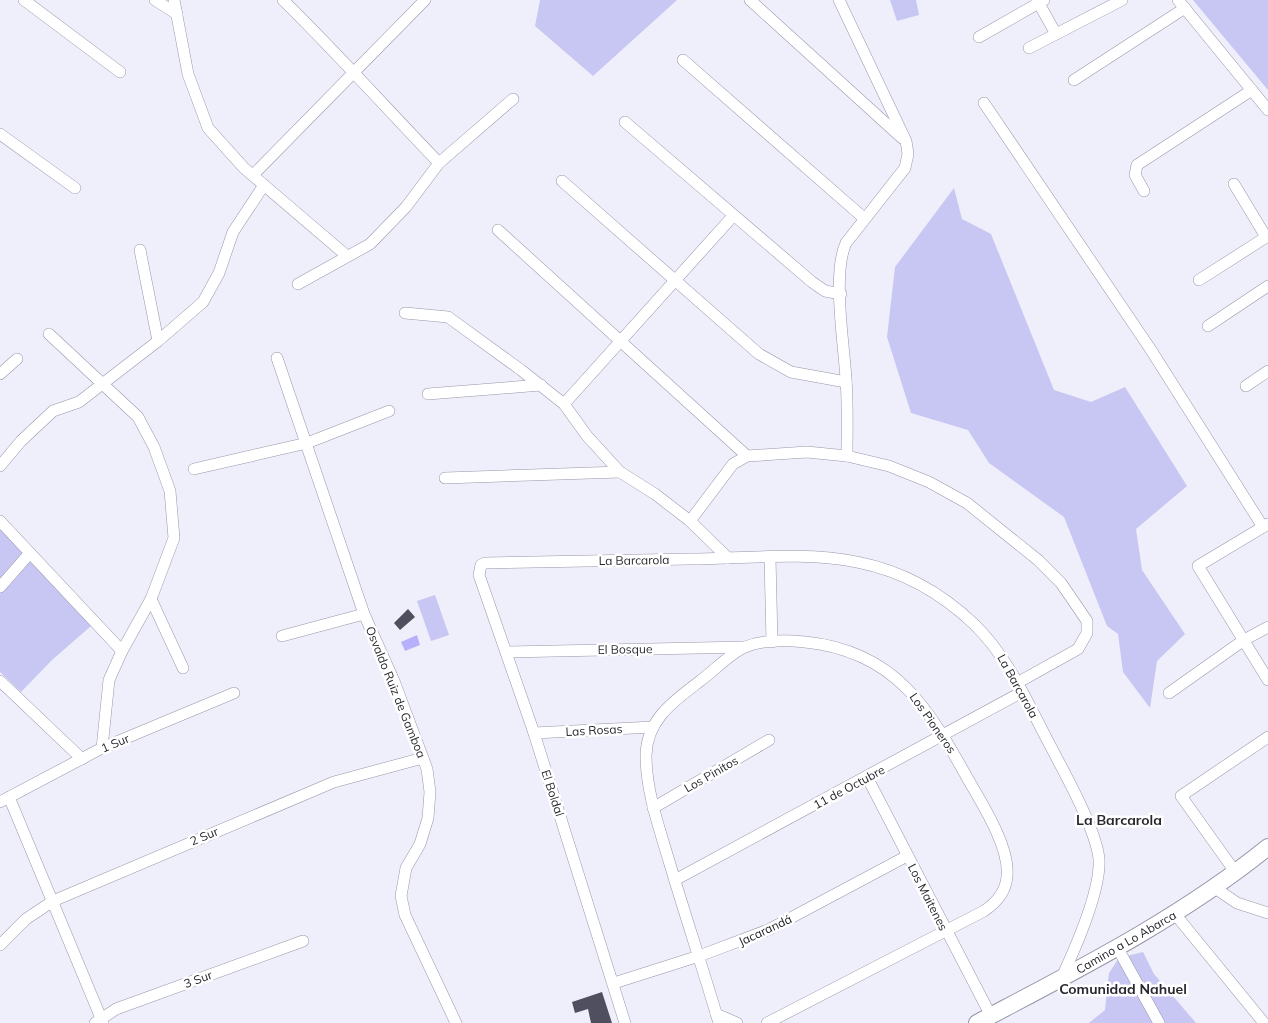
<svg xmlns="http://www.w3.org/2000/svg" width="1268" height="1023" font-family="Mulish,sans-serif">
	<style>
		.green { fill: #c8c6f3 }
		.water { fill: #b7b1fb }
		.building { fill: #4f4f60 }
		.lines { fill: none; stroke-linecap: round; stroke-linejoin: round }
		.minor-casing { stroke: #9796aa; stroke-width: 12 }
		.secondary-casing { stroke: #9796aa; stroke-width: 18 }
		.minor { stroke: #fff; stroke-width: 11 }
		.secondary { stroke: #fff; stroke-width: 16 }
		.labels { text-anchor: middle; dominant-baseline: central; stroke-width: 5; stroke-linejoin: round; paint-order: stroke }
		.street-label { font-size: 12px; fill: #27272f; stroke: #fff }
		.neighbourhood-label { font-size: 14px; font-weight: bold; fill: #27272f; stroke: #fff }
	</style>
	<rect width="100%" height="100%" fill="#efeffb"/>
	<g class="green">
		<path d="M540 0H677L593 76 535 26Z"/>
		<path d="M890 0H916L919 15 897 21Z"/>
		<path d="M1193 0H1268V90Z"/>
		<path d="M954 188 962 219 991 234 1054 390 1091 402 1125 387 1187 486 1136 529 1142 570 1185 634 1157 661 1150 708 1123 672 1118 634 1107 626 1064 517 989 463 968 430 911 413 887 337 895 267Z"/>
		<path d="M0 526 91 626 52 660 21 692 0 672Z"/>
		<path d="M435 595 449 635 431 641 417 601Z"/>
		<path d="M1143 952 1154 974 1196 1023H1089L1105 1010 1109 973 1119 958Z"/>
	</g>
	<path class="water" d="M417 635 420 645 405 651 401 642Z"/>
	<g class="building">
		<path d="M408 609 415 617 400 630 394 623Z"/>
		<path d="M602 992 612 1023H591L588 1009 575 1013 572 1002Z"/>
	</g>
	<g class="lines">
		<defs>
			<g id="minor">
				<path d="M24 0 120 72"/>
				<path d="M155 0 177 14"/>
				<path d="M174 0 188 74 208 128 244 168 347 256"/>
				<path d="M283 0C337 53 387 109 439 163"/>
				<path d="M750 0 902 138"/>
				<path d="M839 0 906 141 908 154 905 168 846 243C832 273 844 344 846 379 848 405 847 431 847 456"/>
				<path d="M1037 0 1056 34"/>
				<path d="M1178 0 1268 110"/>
				<path d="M979 37 1044 0"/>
				<path d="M1029 48 1122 0"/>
				<path d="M683 60 865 219"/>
				<path d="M1074 80 1185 8"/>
				<path d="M984 103 1151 350 1263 527"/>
				<path d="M625 122 812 282 825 291 841 294"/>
				<path d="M0 134 75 188"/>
				<path d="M253 175 425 0"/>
				<path d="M562 181 759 354 791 372 846 382"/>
				<path d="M1234 184 1266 237"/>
				<path d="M1144 191 1135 175 1137 165 1252 90"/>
				<path d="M498 230 747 456"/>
				<path d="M140 250 158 341"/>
				<path d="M1199 280 1268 236"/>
				<path d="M298 284 370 244 406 207 439 163 513 99"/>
				<path d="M405 313 448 317 521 370 564 404 587 436 620 472 655 494 690 521 728 558"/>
				<path d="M1208 326 1268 286"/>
				<path d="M49 334 138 417 154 447 170 491 174 538 151 599 122 651 109 680 102 748"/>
				<path d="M277 358 364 614 394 681 427 769 430 792 428 818 420 844 406 868 401 896 405 915 456 1023"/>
				<path d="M0 374 17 359"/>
				<path d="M1246 386 1268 371"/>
				<path d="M428 394 541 385"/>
				<path d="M564 404 733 216"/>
				<path d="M0 466 21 441 53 411 79 402 158 341 203 302 219 273 233 232 264 185"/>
				<path d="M194 469 307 443 389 411"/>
				<path d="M445 478 620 472"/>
				<path d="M0 521 122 651"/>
				<path d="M690 521 733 464 747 456 807 452 847 456 889 466 929 482 967 503 1038 560 1061 583 1087 621V633L1078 649 1017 683"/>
				<path d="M1268 524 1198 566 1268 680"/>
				<path d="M770 558 772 642"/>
				<path d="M0 587 29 554"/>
				<path d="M151 599 183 668"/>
				<path d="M282 636 364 614"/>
				<path d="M506 652 745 647"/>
				<path d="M0 681 82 759"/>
				<path d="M1169 693 1244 640 1268 627"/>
				<path d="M534 733 653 727"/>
				<path d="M867 777 991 1016"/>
				<path d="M9 797 103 1023"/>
				<path d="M0 802 102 748 234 693"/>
				<path d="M653 808 769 740"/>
				<path d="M1236 873 1181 796 1268 737"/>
				<path d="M675 880 1022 692"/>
				<path d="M1215 888 1237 903 1268 913"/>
				<path d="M1175 914 1264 1023"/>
				<path d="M0 945 26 919 53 901 334 782 423 758"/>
				<path d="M1117 947 1159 1023"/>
				<path d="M614 983 699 956 768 930 907 856"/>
				<path d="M716 1014 737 1023"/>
				<path d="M95 1023 116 1009 303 941"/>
				<path d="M625 1023 534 733 479 575 481 565 485 563C553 562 621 560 689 559 799 557 886 540 974 624 1009 658 1028 704 1051 747 1065 774 1096 829 1099 859 1101 891 1075 949 1061 979"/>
				<path d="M719 1023C703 969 685 915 669 861 659 827 646 791 646 755 647 719 674 701 700 681 714 671 729 654 745 647 762 640 787 640 805 642 896 651 929 709 969 781 983 805 1010 848 1007 876 1006 892 996 903 984 911L767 1023"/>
			</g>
			<path id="secondary" d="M977 1023C1077 970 1179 919 1268 847"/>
		</defs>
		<use href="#minor" class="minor-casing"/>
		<use href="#secondary" class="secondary-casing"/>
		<use href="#minor" class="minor"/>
		<use href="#secondary" class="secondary"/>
	</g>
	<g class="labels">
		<g class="street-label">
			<text transform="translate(634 560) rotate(-1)">La Barcarola</text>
			<text transform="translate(625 649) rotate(-1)">El Bosque</text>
			<text transform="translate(1018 686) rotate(61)">La Barcarola</text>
			<text transform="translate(396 692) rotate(68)">Osvaldo Ruiz de Gamboa</text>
			<text transform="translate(933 723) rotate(55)">Los Pioneros</text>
			<text transform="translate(594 730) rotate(-3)">Las Rosas</text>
			<text transform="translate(115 743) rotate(-23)">1 Sur</text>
			<text transform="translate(711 774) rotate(-30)">Los Pinitos</text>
			<text transform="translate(849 787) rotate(-28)">11 de Octubre</text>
			<text transform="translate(553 793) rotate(72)">El Boldal</text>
			<text transform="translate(204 836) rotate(-23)">2 Sur</text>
			<text transform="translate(928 897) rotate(63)">Los Maitenes</text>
			<text transform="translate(765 930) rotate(-25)">Jacarandá</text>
			<text transform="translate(1126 942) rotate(-30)">Camino a Lo Abarca</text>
			<text transform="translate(198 979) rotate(-20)">3 Sur</text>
		</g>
		<g class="neighbourhood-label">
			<text x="1119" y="820">La Barcarola</text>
			<text x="1123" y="989">Comunidad Nahuel</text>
		</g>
	</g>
</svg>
